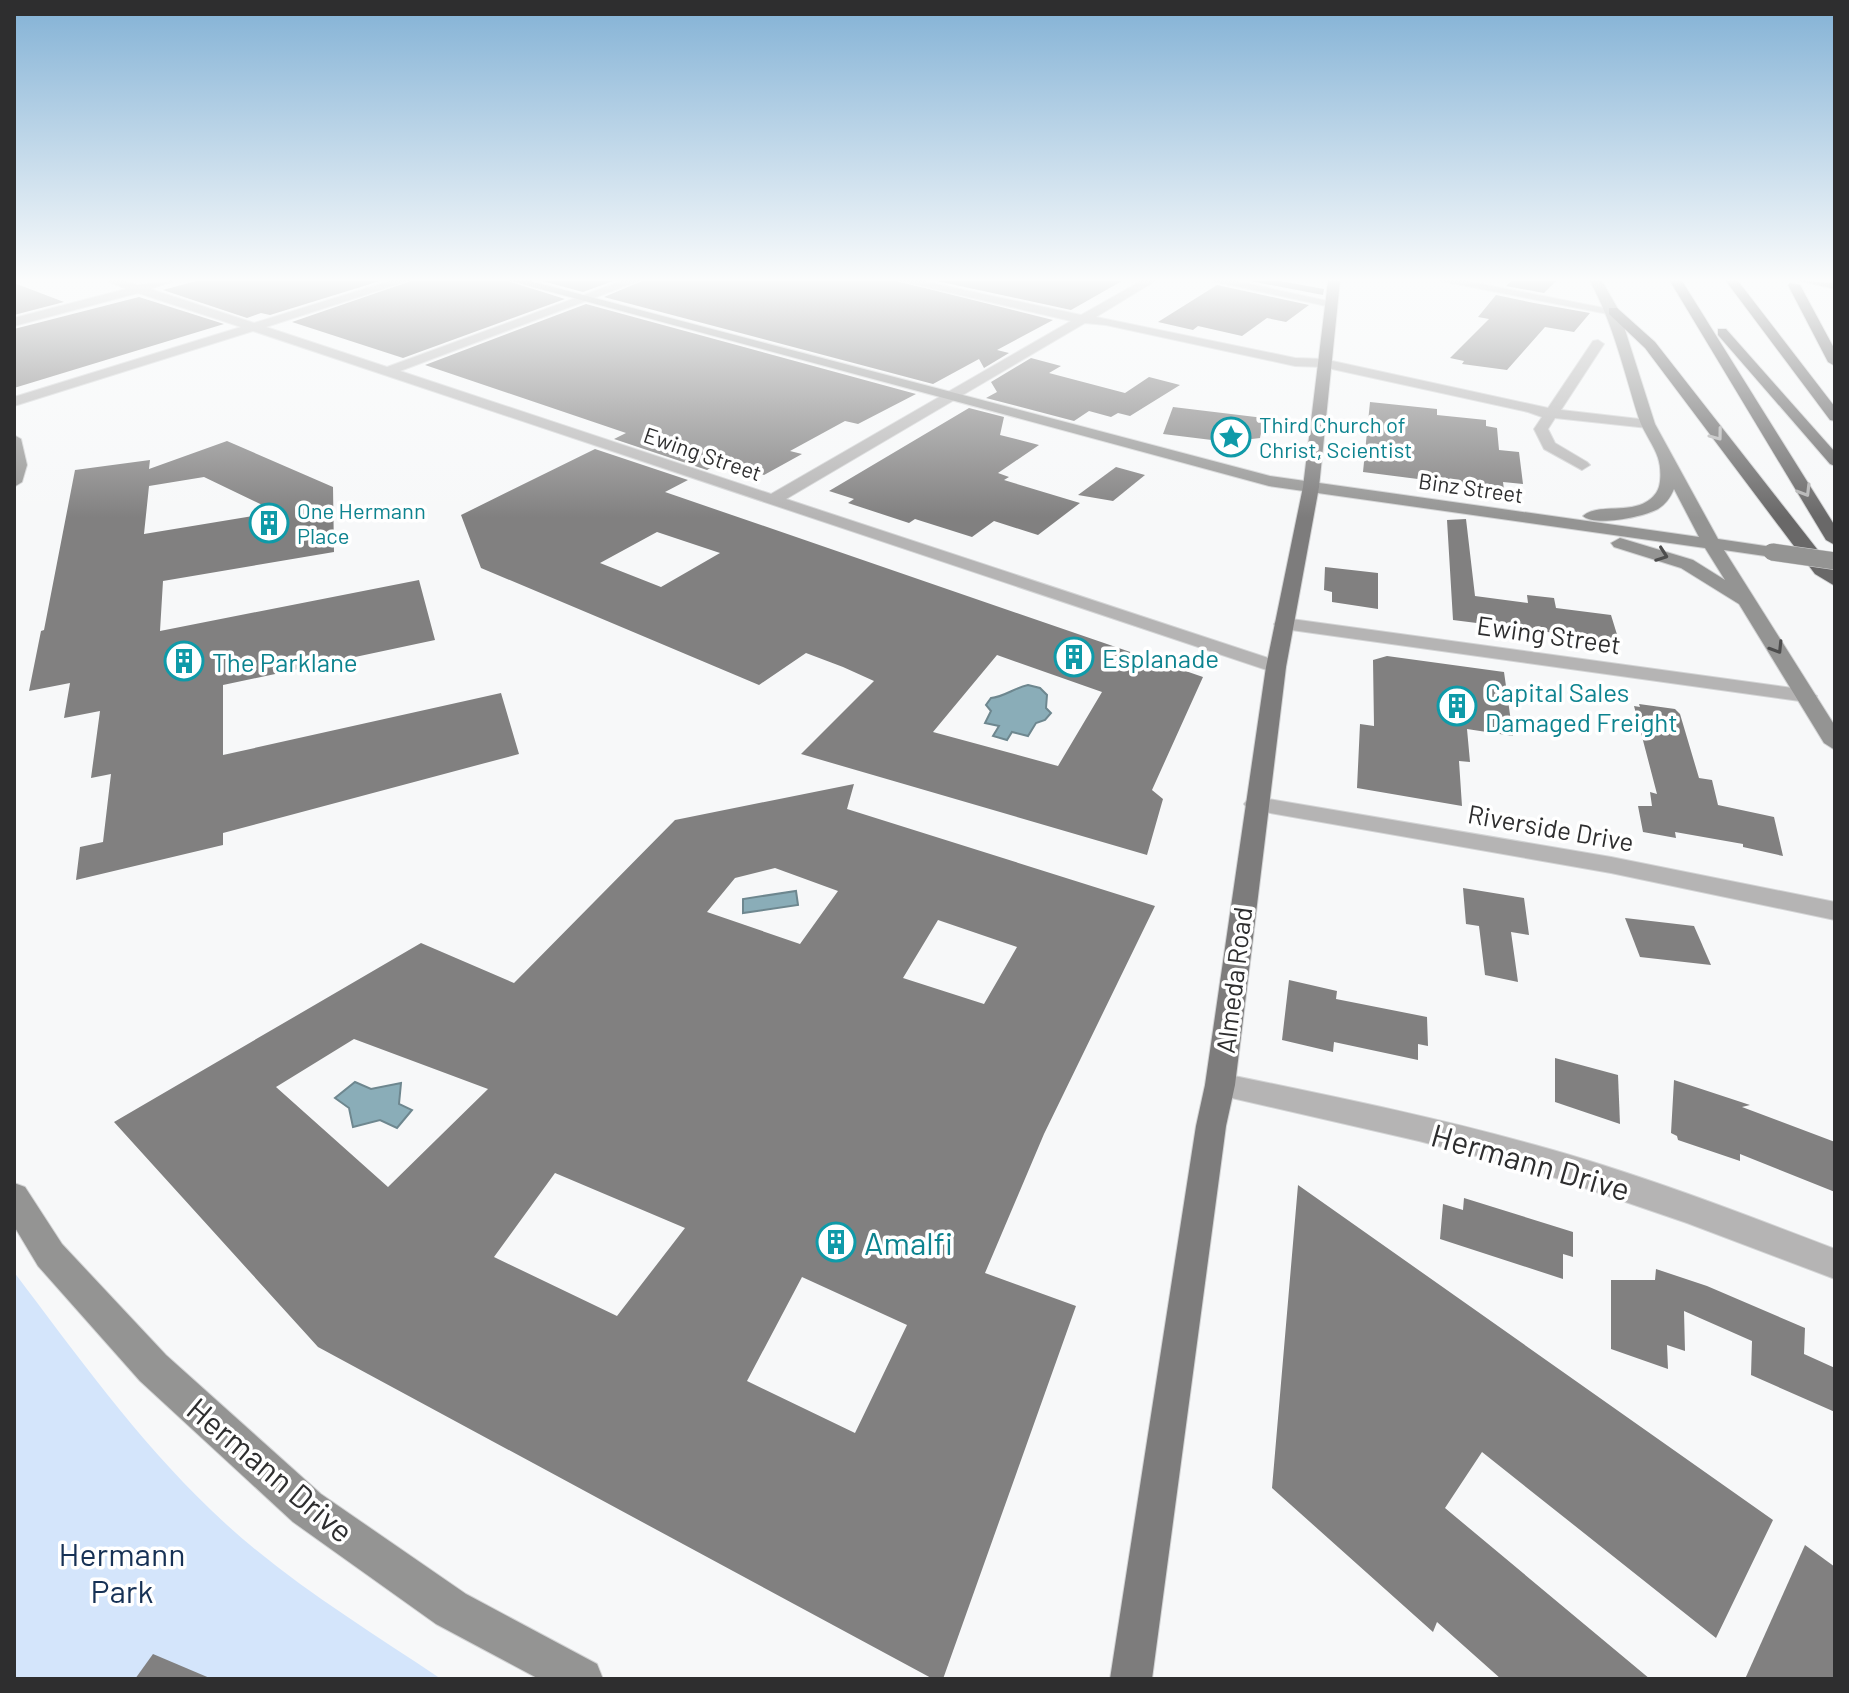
<svg xmlns="http://www.w3.org/2000/svg" width="1849" height="1693" font-family="Barlow,sans-serif">
	<style>
		.green { fill: #d4e5fb }
		.water { fill: #8aadb8; stroke: #6e878f; stroke-width: 2 }
		.building { fill: #818080; fill-rule: evenodd }
		.lines { fill: none; stroke-linecap: round; stroke-linejoin: round }
		.street-casing { stroke: #d3d4d5; stroke-width: 2 }
		.secondary-casing { stroke: #d3d4d5; stroke-width: 2 }
		.primary-casing { stroke: #d3d4d5; stroke-width: 2 }
		.highway-casing { stroke: #d3d4d5; stroke-width: 2 }
		.street { fill: #b5b4b4; fill-rule: evenodd }
		.secondary { fill: #949493; fill-rule: evenodd }
		.primary { fill: #7d7c7c; fill-rule: evenodd }
		.highway { fill: #696868; fill-rule: evenodd }
		.secondary-bridge-casing { stroke: #d3d4d5; stroke-width: 18; stroke-linecap: butt }
		.secondary-bridge { stroke: #949493; stroke-width: 17 }
		.oneway { stroke: #b4b4b4 }
		.oneway2 { stroke: #4d4d4d }
		.labels { text-anchor: middle; dominant-baseline: central; stroke-width: 7; stroke-linejoin: round; paint-order: stroke }
		.far-culture-label { font-size: 22px; fill: #0d838f; stroke: #fff; text-anchor: start }
		.far-street-label { font-size: 22px; fill: #2e2e2f; stroke: #fff }
		.street-label { font-size: 26px; fill: #2e2e2f; stroke: #fff }
		.culture-label { font-size: 26px; fill: #0d838f; stroke: #fff; text-anchor: start }
		.near-street-label { font-size: 32px; fill: #2e2e2f; stroke: #fff }
		.near-culture-label { font-size: 32px; fill: #0d838f; stroke: #fff; text-anchor: start }
		.near-park-label { font-size: 32px; fill: #163155; stroke: #fff }
	</style>
	<rect width="100%" height="100%" fill="#f7f8f9"/>
	<path class="green" d="M14 1272C76 1354 136 1438 211 1510 280 1577 362 1626 441 1679H14Z"/>
	<g class="water">
		<path d="M1028 685 1040 688 1047 695 1046 708 1051 713 1045 720 1036 723 1028 736 1012 732 1007 740 993 736 999 726 985 723 991 711 986 705 991 698C1004 697 1014 688 1028 685Z"/>
		<path d="M796 891 798 905 743 913V899Z"/>
		<path d="M355 1082 371 1089 401 1083 399 1104 412 1110 397 1128 380 1120 353 1127 349 1108 335 1098Z"/>
	</g>
	<g class="building">
		<path d="M196 281H380L270 315 261 313 247 318 163 290Z"/>
		<path d="M411 281H508L565 299 403 358 292 322Z"/>
		<path d="M542 281H613L583 292Z"/>
		<path d="M642 281H897L1053 320 997 350 1009 353 984 368 979 359 933 384 604 297Z"/>
		<path d="M937 281H1122L1071 310Z"/>
		<path d="M1250 281H1280L1324 289 1323 295Z"/>
		<path d="M1511 281H1556L1544 293 1506 286Z"/>
		<path d="M14 283 64 302 14 315Z"/>
		<path d="M1217 285 1309 305 1286 322 1267 318 1242 336 1198 326 1193 330 1158 322Z"/>
		<path d="M1496 295 1534 303 1590 313 1574 332 1545 327 1507 370 1462 364 1464 361 1450 358 1489 319 1478 317Z"/>
		<path d="M139 297 224 324 14 388V329Z"/>
		<path d="M586 304 916 394 858 424 845 421 790 451 802 454 764 475 723 461 707 470 614 439 626 433 425 365Z"/>
		<path d="M1031 358 1061 366 1049 373 1125 393 1149 377 1180 385 1130 416 1118 413 1111 417 1089 411 1074 421 986 398 997 392 991 382Z"/>
		<path d="M1370 402 1437 409V415L1486 420V426L1497 428 1499 450 1519 452 1523 484 1503 482 1504 490 1363 472Z"/>
		<path d="M1173 407 1264 418 1260 438 1228 442 1163 434Z"/>
		<path d="M969 408 1004 417 1000 435 1039 445 998 473 1009 477 1004 480 1080 503 1038 535 994 521 972 537 915 519 909 523 848 503 854 499 829 491Z"/>
		<path d="M227 441 333 487 334 552 163 581 160 631 419 580 435 640 223 685V755L501 693 519 754 223 833V845L76 880 80 847 103 842 111 774 91 778 100 711 64 718 70 683 29 691 41 631 44 630 75 470 150 460 149 469ZM204 477 277 512 144 534 149 486Z"/>
		<path d="M595 449 688 480 665 492 1203 677 1152 790 1163 799 1147 855 801 754 874 681 843 667 806 653 759 685 481 568 461 515ZM657 532 720 553 661 587 600 563ZM997 655 1102 692 1058 766 933 732Z"/>
		<path d="M1116 467 1145 475 1113 501 1078 495Z"/>
		<path d="M1466 519 1475 596 1528 603 1527 595 1554 598 1556 608 1611 615 1619 641 1453 620 1447 520Z"/>
		<path d="M1325 567 1378 573V609L1332 602V592L1324 590Z"/>
		<path d="M1387 656 1504 672 1513 736 1467 729 1470 762 1459 761 1462 806 1357 788 1360 724 1374 726 1373 660Z"/>
		<path d="M1639 704 1675 709 1680 714 1699 778 1712 780 1718 805 1774 817 1783 856 1743 847V844L1675 832 1676 838 1643 832 1638 806H1652L1650 792 1657 794 1634 706 1640 707Z"/>
		<path d="M854 784 847 809 1155 906 1044 1134 985 1273 1076 1306 943 1679H933L318 1347 114 1122 421 943 514 983 675 820ZM775 868 838 891 800 944 707 912 735 878ZM938 920 1017 947 984 1004 903 978ZM354 1039 488 1089 388 1187 276 1087ZM555 1173 685 1228 617 1316 494 1257ZM802 1277 907 1325 855 1433 747 1381Z"/>
		<path d="M1463 888 1524 898 1529 935 1511 932 1518 982 1485 975 1479 926 1466 924Z"/>
		<path d="M1625 918 1694 926 1711 965 1640 957Z"/>
		<path d="M1289 980 1337 991 1336 999 1427 1017 1428 1046 1418 1044V1060L1334 1042 1333 1052 1282 1040Z"/>
		<path d="M1555 1058 1618 1075 1620 1124 1555 1102Z"/>
		<path d="M1674 1080 1750 1105 1742 1107 1835 1142V1192L1740 1154V1161L1678 1140 1677 1136 1671 1133Z"/>
		<path d="M1298 1185 1773 1520 1716 1638 1482 1452 1445 1508 1650 1679H1501L1437 1622 1433 1632 1272 1488Z"/>
		<path d="M1464 1198 1573 1232V1257L1563 1254V1279L1440 1239 1443 1204 1463 1210Z"/>
		<path d="M1656 1269 1707 1286 1805 1328 1804 1354 1835 1368V1412L1751 1375 1752 1341 1684 1311 1685 1351 1667 1345 1668 1369 1611 1349V1280H1655Z"/>
		<path d="M1805 1545 1835 1567V1679H1745Z"/>
		<path d="M153 1654 212 1679H135Z"/>
	</g>
	<g class="lines">
		<defs>
			<g id="street">
				<path d="M108 281H125L138 285 174 281 150 289 254 323 390 281H408L266 327 387 367 622 281H639L400 371 771 494 1071 321 900 281H922L1081 315 1141 281H1155L1096 317 1295 358 1323 359 1548 408 1593 341 1598 340 1604 344 1561 410 1648 420 1655 424 1648 428 1555 418 1548 429 1555 443 1587 462 1590 465 1582 470 1544 449 1534 429 1542 417 1528 412 1323 367 1295 366 1106 325 1085 323 786 499 1283 663 1286 667 1283 671 1276 673 253 331 14 406V397L241 327 138 293 14 326V318L126 289Z"/>
				<path d="M1212 281H1236L1337 303 1331 307Z"/>
				<path d="M1441 281H1466L1619 311 1613 315Z"/>
				<path d="M1284 618 1807 690 1817 696 1807 702 1277 628 1274 624 1277 620Z"/>
				<path d="M1256 797 1611 857 1835 902V920L1611 873 1248 809 1244 804 1248 799Z"/>
				<path d="M1220 1073C1326 1095 1431 1116 1535 1145 1637 1173 1736 1211 1835 1249V1279L1687 1223 1538 1172 1419 1141 1210 1093 1205 1085 1210 1077Z"/>
			</g>
			<g id="secondary">
				<path d="M511 281H530L1270 476 1699 537 1674 489C1670 498 1666 504 1658 509 1643 517 1595 527 1583 516 1599 501 1638 518 1656 493 1662 485 1661 467 1658 458 1654 445 1644 433 1639 419 1624 372 1614 325 1590 281H1602L1619 311 1655 424 1718 539 1772 547 1781 552 1772 557 1724 550 1835 726V750L1824 743 1739 604 1681 568 1614 547 1611 543 1620 538 1693 560 1725 580 1705 548 1269 486Z"/>
				<path d="M1800 281 1835 283V289Z"/>
				<path d="M14 435 21 439 27 465 22 482 14 487Z"/>
				<path d="M14 1183 25 1187 62 1244 166 1355 321 1494 466 1594 597 1664 603 1679H539L436 1624 293 1522 140 1381 38 1266 14 1226Z"/>
			</g>
			<path id="primary" d="M1328 281H1340L1319 487 1286 667 1235 1085 1226 1126 1152 1679H1110L1196 1126 1205 1085 1266 667 1303 487Z"/>
			<g id="highway">
				<path d="M1670 281H1682L1835 526V545L1826 540Z"/>
				<path d="M1726 281H1738L1835 407V421L1830 420Z"/>
				<path d="M1790 283 1800 285 1835 350V366L1828 362 1788 285Z"/>
				<path d="M1609 308H1617L1655 342 1835 572V586L1815 574 1645 348 1609 314Z"/>
				<path d="M1718 329H1726L1835 452V466L1830 464 1718 335Z"/>
			</g>
		</defs>
		<use href="#street" class="street-casing"/>
		<use href="#secondary" class="secondary-casing"/>
		<use href="#primary" class="primary-casing"/>
		<use href="#highway" class="highway-casing"/>
		<use href="#street" class="street"/>
		<use href="#secondary" class="secondary"/>
		<use href="#primary" class="primary"/>
		<use href="#highway" class="highway"/>
		<defs>
			<path id="secondary-bridge" d="M1772 552 1835 561"/>
		</defs>
		<use href="#secondary-bridge" class="secondary-bridge-casing"/>
		<use href="#secondary-bridge" class="secondary-bridge"/>
	</g>
	<defs><path id="oneway-chevron" d="M-2-3.5L2.5 0L-2 3.5" fill="none" stroke-width="1.6" stroke-linecap="round" stroke-linejoin="round" transform="scale(2)"/></defs>
	<g class="oneway">
		<use href="#oneway-chevron" transform="translate(1717 435) rotate(53)"/>
		<use href="#oneway-chevron" transform="translate(1805 491) rotate(59)"/>
	</g>
	<g class="oneway2">
		<use href="#oneway-chevron" transform="translate(1662 555) rotate(20)"/>
		<use href="#oneway-chevron" transform="translate(1777 648) rotate(58)"/>
	</g>
	<linearGradient id="sky" x2="0" y2="1"><stop stop-color="#82b1d5"/><stop offset="0.54" stop-color="#fbfcfc"/><stop offset="1" stop-color="#fbfcfc" stop-opacity="0"/></linearGradient>
	<rect width="1849" height="518" fill="url(#sky)"/>
	<defs>
		<symbol id="sight-ring" viewBox="-11 -11 22 22"><circle r="9.5" fill="#fff" stroke="#0f9aa8" stroke-width="1.5"/><path d="M0-6L1.8-2.2L6-1.7L2.9 1.2L3.7 5.4L0 3.3L-3.7 5.4L-2.9 1.2L-6-1.7L-1.8-2.2Z" fill="#0f9aa8"/></symbol>
		<symbol id="building-ring" viewBox="-11 -11 22 22"><circle r="9.5" fill="#fff" stroke="#0f9aa8" stroke-width="1.5"/><path d="M-4-6H4V6H1V3H-1V6H-4ZM-2.5-4.3h1.7v1.8h-1.7ZM.8-4.3h1.7v1.8H.8ZM-2.5-1h1.7V.8h-1.7ZM.8-1h1.7V.8H.8Z" fill="#0f9aa8"/></symbol>
	</defs>
	<g fill-rule="evenodd">
		<use href="#sight-ring" x="1209" y="415" width="44" height="44"/>
		<use href="#building-ring" x="247" y="501" width="44" height="44"/>
		<use href="#building-ring" x="1052" y="635" width="44" height="44"/>
		<use href="#building-ring" x="162" y="639" width="44" height="44"/>
		<use href="#building-ring" x="1435" y="684" width="44" height="44"/>
		<use href="#building-ring" x="814" y="1220" width="44" height="44"/>
	</g>
	<g class="labels">
		<g class="far-culture-label">
			<text x="1259" y="424">Third Church of<tspan x="1259" dy="25">Christ, Scientist</tspan></text>
			<text x="297" y="510">One Hermann<tspan x="297" dy="25">Place</tspan></text>
		</g>
		<g class="far-street-label">
			<text transform="translate(703 453) rotate(19)">Ewing Street</text>
			<text transform="translate(1471 487) rotate(8)">Binz Street</text>
		</g>
		<g class="street-label">
			<text transform="translate(1549 634) rotate(8)">Ewing Street</text>
			<text transform="translate(1551 827) rotate(10)">Riverside Drive</text>
			<text transform="translate(1233 980) rotate(-83)">Almeda Road</text>
		</g>
		<g class="culture-label">
			<text x="1102" y="657">Esplanade</text>
			<text x="212" y="661">The Parklane</text>
			<text x="1485" y="691">Capital Sales<tspan x="1485" dy="30">Damaged Freight</tspan></text>
		</g>
		<g class="near-street-label">
			<text transform="translate(1531 1161) rotate(16)">Hermann Drive</text>
			<text transform="translate(271 1469) rotate(40)">Hermann Drive</text>
		</g>
		<g class="near-culture-label">
			<text x="864" y="1242">Amalfi</text>
		</g>
		<g class="near-park-label">
			<text x="122" y="1553">Hermann<tspan x="122" dy="37">Park</tspan></text>
		</g>
	</g>
	<rect width="1849" height="1693" fill="none" stroke="#2e2e2f" stroke-width="32"/>
</svg>
